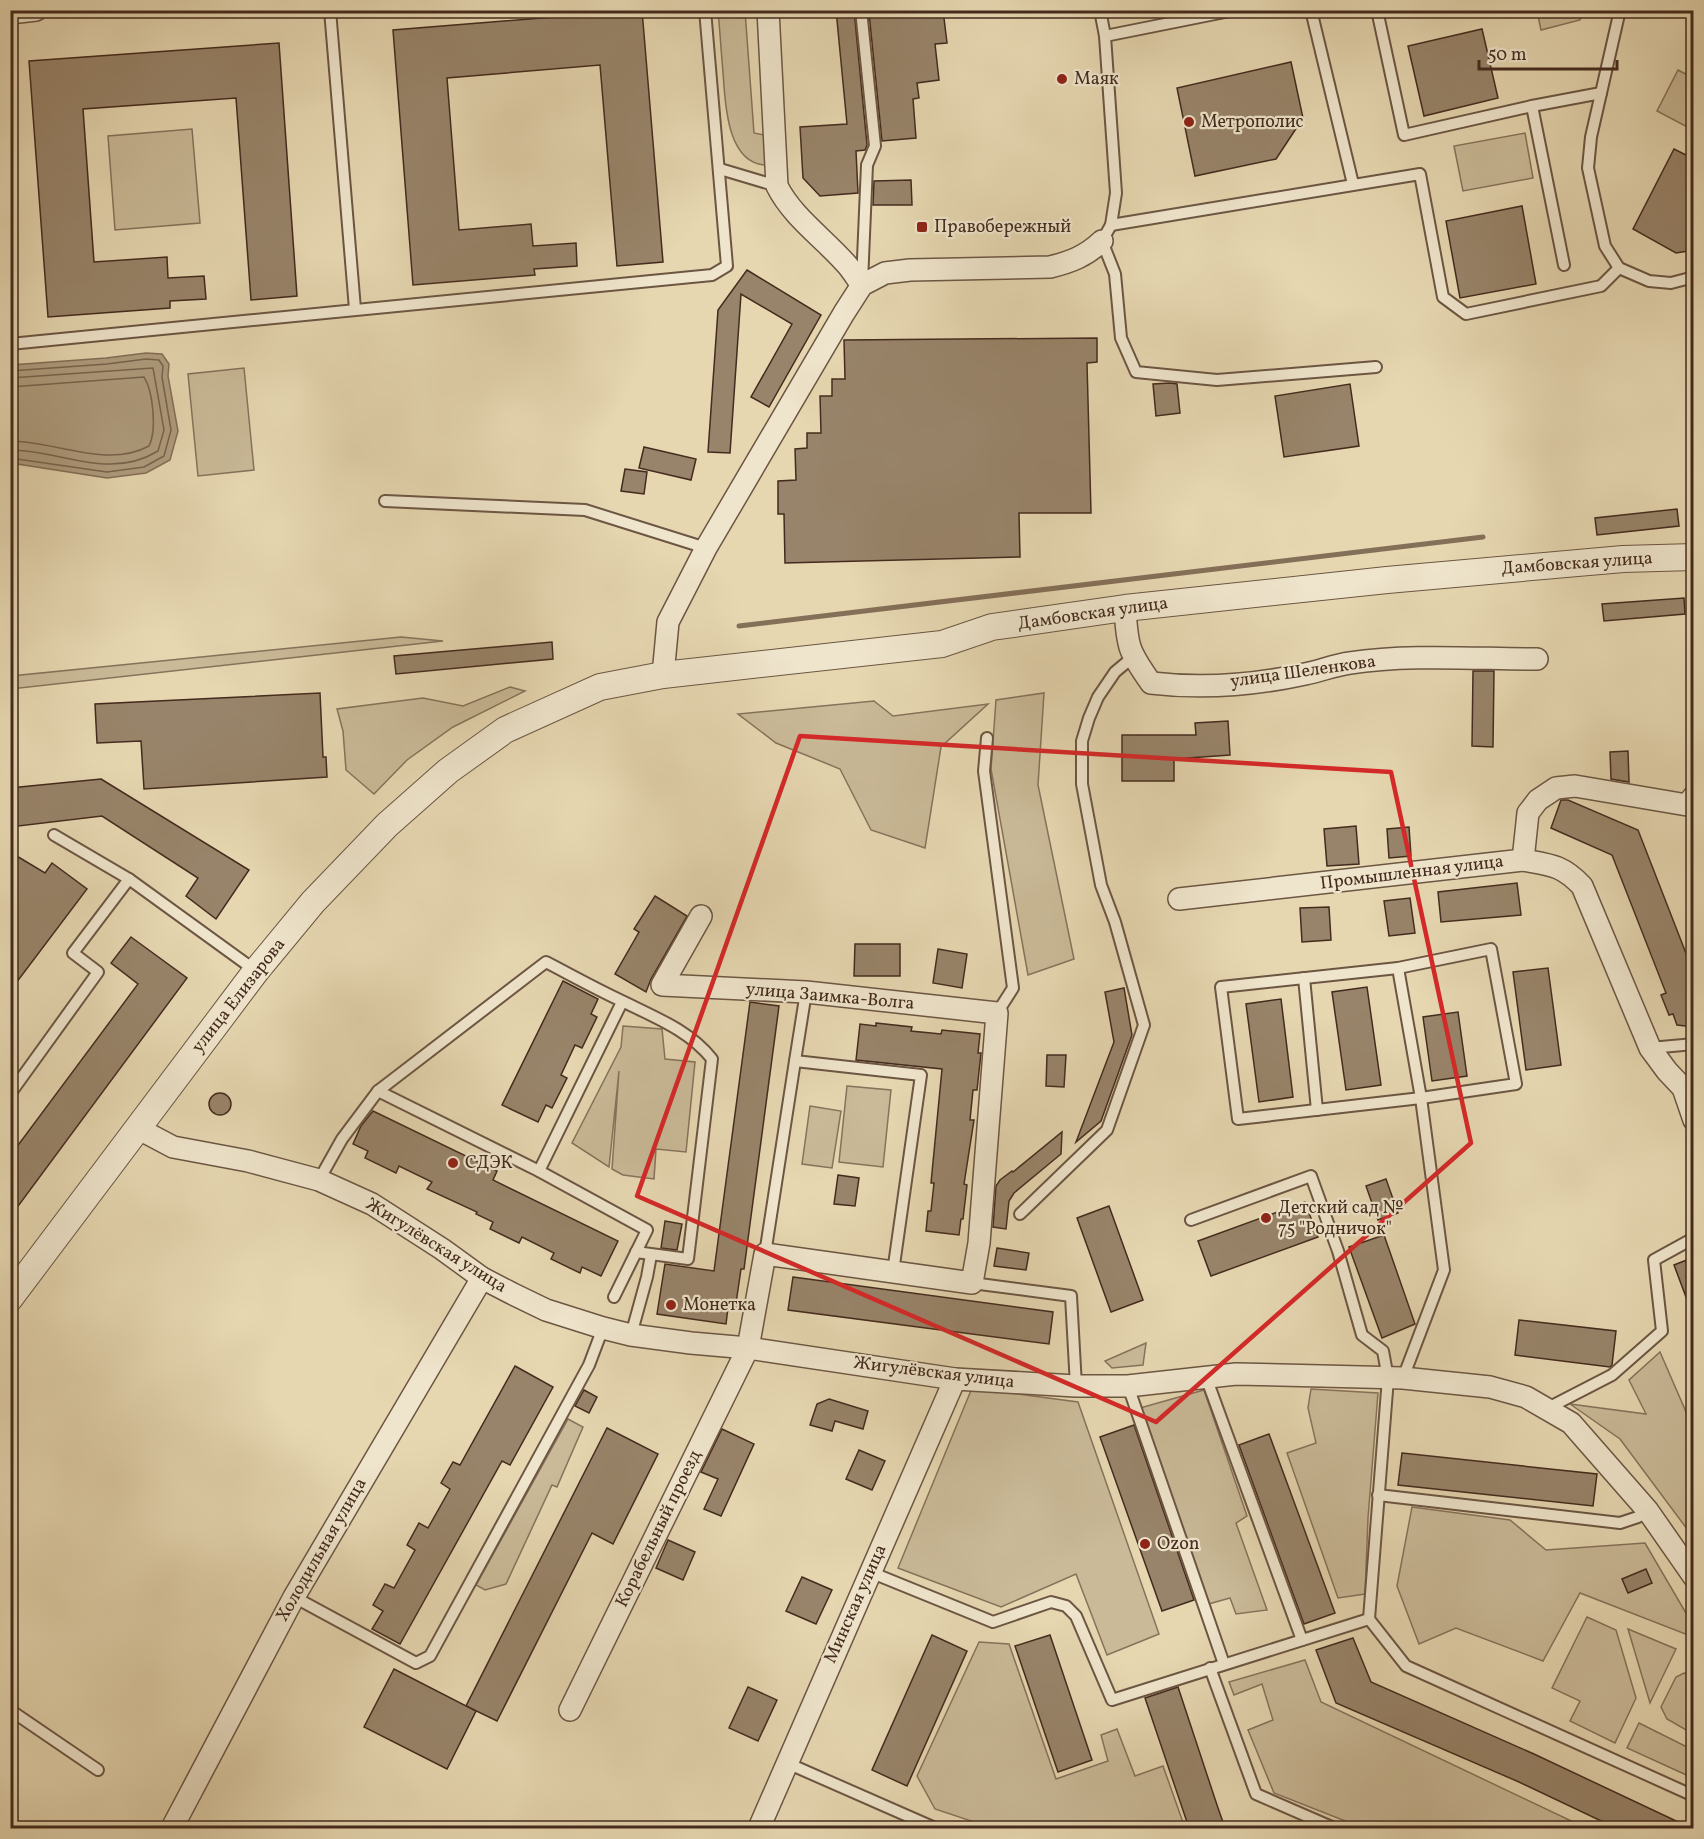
<svg xmlns="http://www.w3.org/2000/svg" width="1704" height="1839" font-family="Vollkorn,serif">
	<style>
		.green { fill: #caba98; stroke: #87725b; stroke-width: 1.5 }
		.water { fill: #af9d7f; stroke: #846f58; stroke-width: 1.5 }
		.lines { fill: none; stroke-linecap: round; stroke-linejoin: round }
		.shore { stroke: #7a644e; stroke-width: 1.5 }
		.stream { stroke: #846f58; stroke-width: 5 }
		.building { fill: #98846a; stroke: #442b1e; stroke-width: 1.5 }
		.service-casing { stroke: #6c5643; stroke-width: 14 }
		.minor-casing { stroke: #6c5643; stroke-width: 24 }
		.tertiary-casing { stroke: #6c5643; stroke-width: 28 }
		.service { stroke: #efe5cc; stroke-width: 10 }
		.minor { stroke: #efe5cc; stroke-width: 21 }
		.tertiary { stroke: #efe5cc; stroke-width: 26 }
		.marked { fill: none; stroke: #d62828; stroke-width: 4.5; stroke-linejoin: round }
		.poi-dot { fill: #8f2418; stroke: #efe5cc; stroke-width: 2 }
		.labels { text-anchor: middle; dominant-baseline: central; stroke-width: 4.5; stroke-linejoin: round; paint-order: stroke }
		.poi-label { font-size: 18px; fill: #442b1e; stroke: #efe5cc; text-anchor: start }
		.street-label { font-size: 18px; fill: #442b1e; stroke: #efe5cc }
	</style>
	<rect width="100%" height="100%" fill="#e6d7b1"/>
	<filter id="stains"><feTurbulence type="fractalNoise" baseFrequency=".00333" numOctaves="4"/><feColorMatrix values="0 0 0 0 .2 0 0 0 0 .09 0 0 0 0 .02 0 0 0 .5 -.17"/></filter>
	<radialGradient id="worn" r=".72"><stop offset=".6" stop-color="#630" stop-opacity="0"/><stop offset="1" stop-color="#630" stop-opacity=".3"/></radialGradient>
	<g class="green">
		<path d="M718 11H745L754 133 764 135 768 165C726 166 725 100 723 72 721 51 720 31 718 11Z"/>
		<path d="M1537 11V10L1582 11 1580 20 1541 30Z"/>
		<path d="M1678 70 1693 78V130L1657 111Z"/>
		<path d="M192 129 200 223 115 230 108 136Z"/>
		<path d="M1525 133 1533 178 1463 191 1454 146Z"/>
		<path d="M244 368 254 470 198 476 188 374Z"/>
		<path d="M401 637 443 641 11 689V676Z"/>
		<path d="M510 687 525 691 453 727 407 760 374 794 346 770 343 731 337 709 423 698 463 706Z"/>
		<path d="M1044 693 1038 785 1074 959 1028 975 991 769 996 700Z"/>
		<path d="M874 701 893 716 988 704 941 747 925 848 871 830 840 769 776 743 738 714Z"/>
		<path d="M623 1026 662 1029 665 1059 695 1062 686 1152 656 1149 654 1179 623 1175 612 1169 619 1071 609 1167 572 1143 621 1047Z"/>
		<path d="M847 1086 891 1090 883 1167 839 1162Z"/>
		<path d="M810 1106 841 1111 832 1168 802 1164Z"/>
		<path d="M1146 1343 1143 1365 1112 1368 1105 1361Z"/>
		<path d="M1660 1352 1693 1428V1537L1620 1439 1570 1404 1646 1414 1629 1380Z"/>
		<path d="M972 1388 1078 1402 1159 1634 1107 1655 1076 1574 1001 1607 898 1568Z"/>
		<path d="M1311 1389 1378 1393 1368 1518 1365 1594 1338 1598 1287 1453 1316 1443 1308 1408Z"/>
		<path d="M1204 1390 1247 1516 1236 1523 1267 1610 1236 1614 1230 1598 1205 1605 1140 1408Z"/>
		<path d="M568 1419 583 1427 557 1487 552 1485 506 1584 485 1590 476 1585Z"/>
		<path d="M1412 1507 1510 1520 1546 1550 1645 1543 1693 1625V1637L1580 1593 1543 1661 1456 1628 1419 1644 1397 1586Z"/>
		<path d="M1587 1617 1616 1630 1636 1698 1615 1743 1570 1721 1580 1701 1552 1688Z"/>
		<path d="M1628 1629 1676 1649 1650 1703Z"/>
		<path d="M979 1642 1009 1644 1056 1779 1108 1761 1101 1735 1117 1729 1135 1776 1163 1766 1185 1828H992L935 1809 917 1776Z"/>
		<path d="M1305 1660 1321 1702 1586 1828H1363L1274 1793 1248 1730 1273 1720 1262 1684 1234 1695 1229 1682Z"/>
		<path d="M1684 1673 1693 1677V1734L1667 1719 1661 1707 1676 1677Z"/>
		<path d="M1639 1723 1693 1750V1778L1627 1748Z"/>
	</g>
	<path class="water" d="M146 353 162 354 169 364 168 376 178 431 170 460 146 473 107 478 11 463V365L106 358Z"/>
	<g class="lines">
		<g class="shore">
			<path d="M10 371 107 364 146 359 159 360 163 366 162 377 171 430 164 456 144 467 107 472 10 458"/>
			<path d="M10 378 153 368 164 430 158 451C109 481 61 450 10 450"/>
			<path d="M10 387 144 377C153 391 157 430 149 446 106 469 56 441 10 441"/>
		</g>
		<path class="stream" d="M739 626 1483 537"/>
	</g>
	<g class="building">
		<path d="M642 10 663 262 617 266 600 65 447 78 459 230 531 224 533 246 576 243 577 266 534 269 535 275 413 285 393 30Z"/>
		<path d="M836 10H854L867 145 865 150 856 151 858 193 820 196 803 178 800 127 847 124Z"/>
		<path d="M895 10H943L947 43 935 44 939 80 917 83 919 98 913 99 916 138 882 141 869 13Z"/>
		<path d="M1482 29 1498 98 1424 116 1408 46Z"/>
		<path d="M279 43 297 296 251 300 236 98 83 109 94 262 167 257 168 278 204 276 206 299 170 301V308L48 317 29 61Z"/>
		<path d="M1291 62 1303 118 1276 159 1195 176 1177 88Z"/>
		<path d="M1674 149 1694 159V250L1676 253 1633 229Z"/>
		<path d="M911 180 912 205H873L874 181Z"/>
		<path d="M1522 206 1536 284 1460 298 1446 221Z"/>
		<path d="M747 270 821 315 769 407 751 397 792 324 741 294 730 453 708 452 718 310Z"/>
		<path d="M1097 338V362L1087 363 1091 513H1019L1020 557 785 563 784 514H778V481L796 480 795 449 807 448V433H821L820 396H832V379H845L844 340Z"/>
		<path d="M1170 383 1177 384 1180 413 1156 416 1153 384Z"/>
		<path d="M1350 384 1359 446 1284 457 1275 396Z"/>
		<path d="M644 447 696 459 691 480 639 468Z"/>
		<path d="M625 469 647 472 644 494 621 491Z"/>
		<path d="M1677 509 1679 526 1597 535 1595 518Z"/>
		<path d="M1684 598 1685 614 1604 621 1602 604Z"/>
		<path d="M552 642 553 659 396 674 394 656Z"/>
		<path d="M1473 671H1494L1493 747 1472 746Z"/>
		<path d="M320 693 323 757H326L327 777 144 789 141 741 97 743 95 704Z"/>
		<path d="M1228 721 1230 755 1174 759V781H1122V735H1196L1195 723Z"/>
		<path d="M1628 751 1629 782 1611 779 1610 752Z"/>
		<path d="M101 779 249 870 216 919 186 896 198 878 102 816 10 827V788Z"/>
		<path d="M1561 800H1568L1638 830 1694 974V1027L1677 1025 1673 1014 1669 1015 1661 995 1666 993 1612 855 1551 828Z"/>
		<path d="M1356 826 1359 864 1327 866 1324 829Z"/>
		<path d="M1409 827 1411 856 1389 858 1387 829Z"/>
		<path d="M10 852 45 873 52 863 87 889 10 991Z"/>
		<path d="M1517 883 1521 915 1441 922 1438 892Z"/>
		<path d="M655 896 687 916 651 979 646 992 615 974 639 932 634 929Z"/>
		<path d="M1410 898 1415 933 1389 936 1384 901Z"/>
		<path d="M1329 907 1331 940 1302 942 1300 908Z"/>
		<path d="M131 937 187 978 10 1217V1156L138 984 111 963Z"/>
		<path d="M855 944H900V976H854Z"/>
		<path d="M938 949 967 954 962 988 933 983Z"/>
		<path d="M1548 968 1561 1065 1526 1070 1513 972Z"/>
		<path d="M563 981 598 999 591 1014 597 1017 582 1048 575 1045 561 1075 567 1078 552 1108 546 1105 538 1122 502 1105Z"/>
		<path d="M1367 987 1381 1085 1346 1090 1332 992Z"/>
		<path d="M1124 988 1132 1035 1101 1121 1076 1142 1114 1042 1105 992Z"/>
		<path d="M1281 999 1293 1097 1259 1102 1246 1004Z"/>
		<path d="M750 1002 779 1006 744 1269H741L735 1310 728 1308 726 1324 657 1314 665 1264 714 1271Z"/>
		<path d="M1458 1012 1467 1076 1432 1081 1423 1017Z"/>
		<path d="M876 1023 912 1027 911 1031 941 1034 942 1030 980 1034 978 1053H981L977 1090H973L970 1120H974L964 1184 967 1185 963 1219H961L959 1235 926 1231 928 1211H931L934 1183H931L942 1069 856 1060 860 1024 876 1026Z"/>
		<path d="M1047 1055H1066L1064 1087 1046 1086Z"/>
		<circle cx="220" cy="1104" r="11"/>
		<path d="M373 1111 497 1171 493 1180 618 1241 601 1276 582 1267 580 1273 551 1259 554 1253 522 1237 519 1243 490 1229 493 1222 476 1214 477 1212 427 1189 432 1182 399 1166 396 1173 365 1158 368 1151 353 1144 361 1126Z"/>
		<path d="M1062 1132 1061 1154 1014 1193 1009 1201 1006 1229 993 1227 996 1186 1000 1180 1012 1171 1013 1172Z"/>
		<path d="M838 1175 859 1178 855 1206 834 1204Z"/>
		<path d="M1386 1179 1398 1213 1378 1220 1366 1186Z"/>
		<path d="M1305 1202 1318 1237 1211 1276 1198 1241Z"/>
		<path d="M1109 1206 1143 1300 1111 1312 1077 1218Z"/>
		<path d="M665 1221 682 1224 677 1250 661 1248Z"/>
		<path d="M1384 1235 1415 1324 1382 1338 1349 1247Z"/>
		<path d="M997 1248 1029 1253 1026 1270 994 1266Z"/>
		<path d="M1694 1257V1313H1692L1674 1265Z"/>
		<path d="M793 1277 1053 1312 1049 1344 788 1310Z"/>
		<path d="M1519 1320 1616 1331 1612 1365 1610 1367 1515 1355Z"/>
		<path d="M515 1366 553 1387 510 1465 502 1461 400 1644 372 1629 383 1611 373 1605 385 1584 394 1588 415 1550 407 1545 419 1523 428 1528 450 1489 441 1483 453 1462 460 1465Z"/>
		<path d="M584 1390 597 1397 589 1413 575 1406Z"/>
		<path d="M829 1399 868 1411 863 1429 835 1421 832 1431 810 1425 817 1404Z"/>
		<path d="M1134 1425 1194 1600 1162 1611 1100 1437Z"/>
		<path d="M607 1428 658 1454 613 1544 592 1533 497 1721 466 1706Z"/>
		<path d="M722 1429 754 1444 721 1516 704 1509 718 1479 701 1472Z"/>
		<path d="M1269 1434 1335 1613 1304 1624 1239 1445Z"/>
		<path d="M859 1450 885 1461 872 1490 846 1479Z"/>
		<path d="M1402 1453 1597 1474 1593 1506 1398 1485Z"/>
		<path d="M668 1540 695 1552 683 1580 656 1568Z"/>
		<path d="M1646 1569 1652 1583 1628 1593 1622 1579Z"/>
		<path d="M802 1577 832 1590 816 1624 786 1611Z"/>
		<path d="M932 1635 967 1651 907 1786 872 1770Z"/>
		<path d="M1050 1635 1092 1760 1058 1772 1015 1646Z"/>
		<path d="M1353 1638 1371 1682 1534 1754 1691 1828H1616L1519 1782 1336 1703 1316 1650Z"/>
		<path d="M394 1669 476 1711 447 1769 364 1727Z"/>
		<path d="M748 1687 777 1700 758 1741 729 1728Z"/>
		<path d="M1178 1687 1217 1805 1225 1828H1189L1145 1698Z"/>
	</g>
	<g class="lines">
		<defs>
			<g id="service">
				<path d="M330 10 355 309"/>
				<path d="M861 10 875 146 867 165 862 282"/>
				<path d="M1100 10 1105 36 1116 193 1111 225 1102 241 1115 274 1121 338 1136 372 1217 380 1376 367"/>
				<path d="M1311 10 1353 184"/>
				<path d="M1377 10 1404 135 1532 106 1564 265"/>
				<path d="M1620 10 1591 137 1588 168 1605 246 1619 268 1649 281 1671 283 1694 277"/>
				<path d="M1105 36 1235 10"/>
				<path d="M1532 106 1601 93"/>
				<path d="M720 169 777 186"/>
				<path d="M1111 225 1420 174 1443 297 1466 314 1601 286 1619 268"/>
				<path d="M10 344 712 275 727 266 705 10"/>
				<path d="M385 501 585 510 706 548"/>
				<path d="M987 738 984 771 1013 988 997 1013"/>
				<path d="M54 835 129 879 256 971"/>
				<path d="M1491 949 1516 1084 1421 1098 1238 1119 1221 987 1398 968Z"/>
				<path d="M1398 968 1421 1098 1444 1270 1403 1378"/>
				<path d="M1304 978 1317 1110"/>
				<path d="M806 992 795 1061 921 1075 893 1272"/>
				<path d="M1650 1048 1694 1044"/>
				<path d="M378 1091 546 962C571 975 596 989 622 1001 654 1017 689 1030 712 1059L688 1259 636 1252"/>
				<path d="M10 1094 98 972 73 953 129 879"/>
				<path d="M539 1171 622 1002"/>
				<path d="M319 1180 342 1139 378 1091 539 1171 647 1230 614 1297"/>
				<path d="M1020 1214 1107 1130 1144 1025 1115 922 1101 885 1082 784V741L1089 718 1098 697 1115 672 1133 657"/>
				<path d="M1191 1220 1311 1176 1338 1251 1362 1335 1383 1351 1388 1378 1369 1619 1406 1666 1694 1796"/>
				<path d="M765 1254 795 1061"/>
				<path d="M972 1283 1071 1296 1076 1386"/>
				<path d="M631 1335 647 1277 651 1255"/>
				<path d="M1206 1377 1302 1640"/>
				<path d="M1128 1386 1224 1664"/>
				<path d="M1546 1409 1612 1375 1662 1331 1654 1260 1694 1238"/>
				<path d="M1378 1495 1620 1523 1638 1517 1648 1511"/>
				<path d="M870 1572 993 1622 1051 1602 1066 1606 1076 1616 1112 1700 1369 1619"/>
				<path d="M294 1597 416 1663 430 1656 589 1365 603 1328"/>
				<path d="M1210 1668 1256 1794 1334 1828"/>
				<path d="M10 1710 98 1770"/>
				<path d="M787 1763 935 1828"/>
			</g>
			<g id="minor">
				<path d="M768 10 777 186C793 218 825 239 848 266 853 272 857 279 862 285"/>
				<path d="M10 13 36 10"/>
				<path d="M1125 608C1127 647 1129 652 1151 683 1202 689 1255 685 1305 674 1320 671 1335 665 1350 663 1408 654 1477 659 1537 659"/>
				<path d="M663 675 668 622 706 548 844 313 862 285 885 273 910 270 1050 267C1071 262 1086 256 1102 241"/>
				<path d="M1523 860C1551 865 1562 865 1582 886L1650 1048 1667 1071 1683 1088 1694 1120"/>
				<path d="M1179 899 1523 860 1528 813 1538 800 1556 788 1575 786 1687 805 1694 796"/>
				<path d="M139 1129 173 1147 248 1161 319 1180 372 1204 442 1249 482 1278 513 1294 546 1310 603 1328 631 1335 691 1343 748 1348 955 1379 1076 1386H1128L1236 1374 1403 1378 1490 1387 1526 1397 1571 1423 1648 1511 1694 1577"/>
				<path d="M570 1710 748 1348 765 1254 972 1283 979 1243 997 1013 806 992 662 985 701 916"/>
				<path d="M172 1828 294 1597 482 1278"/>
				<path d="M759 1828 955 1379"/>
			</g>
			<path id="tertiary" d="M10 1298 256 971 313 902 387 825 448 771 505 730 600 687 663 675 942 644 992 627 1125 608 1387 580 1623 559 1694 557"/>
		</defs>
		<use href="#service" class="service-casing"/>
		<use href="#minor" class="minor-casing"/>
		<use href="#tertiary" class="tertiary-casing"/>
		<use href="#service" class="service"/>
		<use href="#minor" class="minor"/>
		<use href="#tertiary" class="tertiary"/>
	</g>
	<path class="marked" d="M800 736 1391 772 1471 1143 1156 1422 637 1196Z"/>
	<g class="poi-dot">
		<circle cx="1062" cy="79" r="6"/>
		<circle cx="1189" cy="122" r="6"/>
		<rect x="916" y="221" width="12" height="12" rx="3"/>
		<circle cx="453" cy="1163" r="6"/>
		<circle cx="1266" cy="1218" r="6"/>
		<circle cx="671" cy="1305" r="6"/>
		<circle cx="1145" cy="1544" r="6"/>
	</g>
	<g class="labels">
		<g class="poi-label">
			<text x="1074" y="79">Маяк</text>
			<text x="1201" y="122">Метрополис</text>
			<text x="934" y="227">Правобережный</text>
			<text x="465" y="1163">СДЭК</text>
			<text x="1278" y="1208">Детский сад №<tspan x="1278" dy="21">75 "Родничок"</tspan></text>
			<text x="683" y="1305">Монетка</text>
			<text x="1157" y="1544">Ozon</text>
		</g>
		<g class="street-label">
			<text transform="translate(1577 564) rotate(-4)">Дамбовская улица</text>
			<text transform="translate(1093 614) rotate(-8)">Дамбовская улица</text>
			<text transform="translate(1303 672) rotate(-8)">улица Шеленкова</text>
			<text transform="translate(1412 873) rotate(-7)">Промышленная улица</text>
			<text transform="translate(239 996) rotate(-52)">улица Елизарова</text>
			<text transform="translate(830 997) rotate(5)">улица Заимка-Волга</text>
			<text transform="translate(436 1246) rotate(32)">Жигулёвская улица</text>
			<text transform="translate(934 1373) rotate(7)">Жигулёвская улица</text>
			<text transform="translate(659 1529) rotate(-64)">Корабельный проезд</text>
			<text transform="translate(322 1550) rotate(-60)">Холодильная улица</text>
			<text transform="translate(856 1604) rotate(-66)">Минская улица</text>
		</g>
	</g>
	<rect width="1704" height="1839" fill="none" stroke="#e6d7b1" stroke-width="36"/>
	<rect x="12" y="12" width="1680" height="1815" fill="none" stroke="#442b1e" stroke-width="3"/>
	<rect x="18" y="18" width="1668" height="1803" fill="none" stroke="#442b1e" stroke-width="1.5"/>
	<path d="M1479 60v9h138v-9" fill="none" stroke="#442b1e" stroke-width="3"/>
	<text x="1488" y="60" font-size="18" fill="#442b1e" stroke="#efe5cc" stroke-width="4.5" paint-order="stroke">50 m</text>
	<rect width="100%" height="100%" filter="url(#stains)"/>
	<rect width="100%" height="100%" fill="url(#worn)"/>
</svg>
